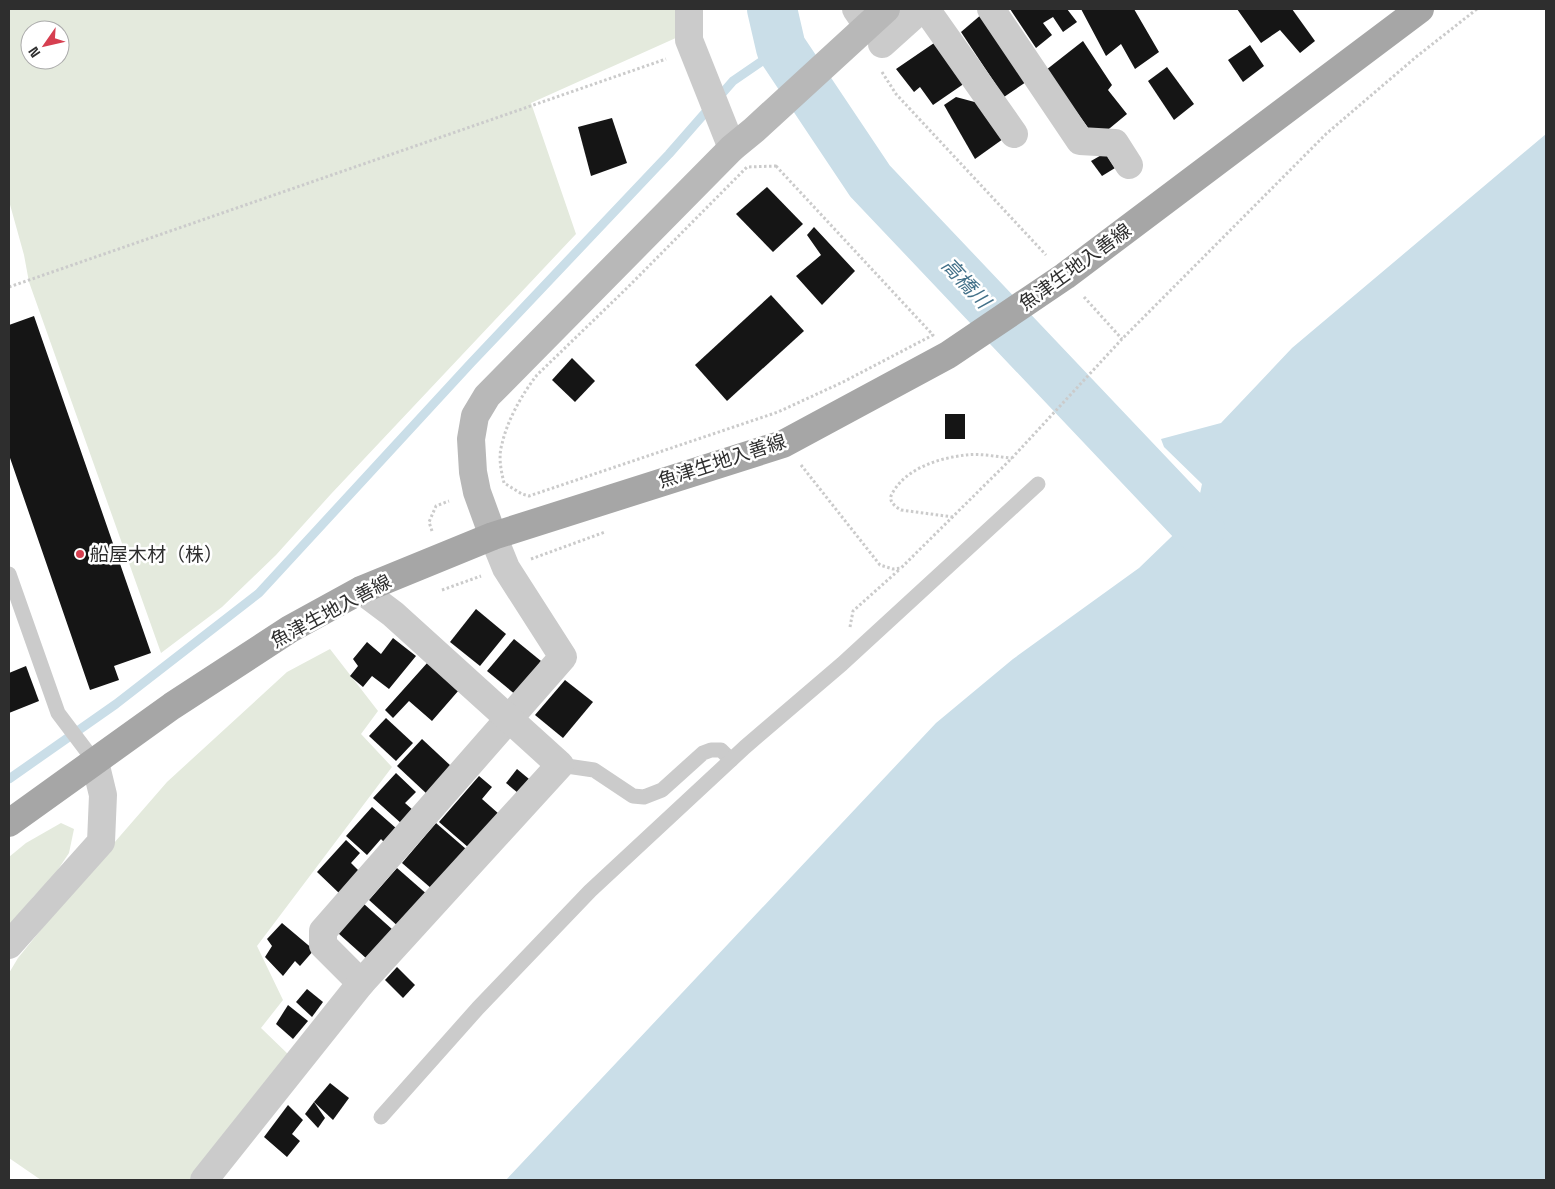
<svg xmlns="http://www.w3.org/2000/svg" width="1555" height="1189" font-family="'Space Grotesk','Noto Sans JP',sans-serif">
	<style>
		.green { fill: #e4eadd; fill-rule: evenodd }
		.water { fill: #cadee8 }
		.lines { fill: none; stroke-linecap: round; stroke-linejoin: round }
		.stream { stroke: #cadee8; stroke-width: 9 }
		.river { stroke: #cadee8; stroke-width: 50 }
		.building { fill: #151515 }
		.path { stroke: #cbcbcb; stroke-width: 3; stroke-dasharray: 2.5 2.5; stroke-linecap: butt }
		.lane { stroke: #cbcbcb; stroke-width: 15 }
		.street { stroke: #cbcbcb; stroke-width: 28 }
		.secondary { stroke: #b8b8b8; stroke-width: 28 }
		.primary { stroke: #a6a6a6; stroke-width: 28 }
		.poi-dot { fill: #d63f50; stroke: #fff; stroke-width: 2 }
		.labels { text-anchor: middle; dominant-baseline: central; stroke-width: 5; stroke-linejoin: round; paint-order: stroke }
		.street-label { font-size: 19px; fill: #2e2e2e; stroke: #fff }
		.poi-label { font-size: 19px; fill: #2e2e2e; stroke: #fff; text-anchor: start }
		.water-label { font-size: 20px; font-style: italic; fill: #437189; stroke: #fff }
	</style>
	<rect width="100%" height="100%" fill="#fff"/>
	<g class="green">
		<path d="M9 9H679L678 37 531 103 576 234 331 494 276 555 222 607 161 653 29 282 24 255 9 201ZM30 30H60V60H30Z"/>
		<path d="M330 649 378 711 361 734 392 767 257 946 283 1000 261 1028 290 1056 191 1180H41L9 1158V973L18 958 74 889 167 782 287 672Z"/>
		<path d="M61 823 74 829 69 853 53 877 34 896 9 928V857L26 843Z"/>
	</g>
	<path class="water" d="M1546 134V1180H506L936 723 1013 659 1139 568 1196 513 1202 484 1164 447 1161 439 1221 423 1292 348Z"/>
	<g class="lines">
		<path class="stream" d="M9 779 116 704 259 593 471 363 669 154 733 81 781 48"/>
		<path class="river" d="M772 9 781 48 870 181 1200 529"/>
	</g>
	<g class="building">
		<path d="M1010 9H1067L1077 22 1063 32 1053 17 1043 23 1052 35 1036 48Z"/>
		<path d="M1081 9H1134L1159 52 1135 69 1121 44 1106 56Z"/>
		<path d="M1237 9H1292L1315 41 1300 53 1280 30 1261 43Z"/>
		<path d="M982 14 1026 82 1004 97 961 32Z"/>
		<path d="M937 41 965 83 933 105 920 87 914 92 896 69Z"/>
		<path d="M1083 41 1112 85 1108 90 1127 114 1104 133 1089 129 1046 70Z"/>
		<path d="M1250 45 1264 66 1243 82 1228 60Z"/>
		<path d="M1167 67 1194 104 1174 120 1148 81Z"/>
		<path d="M956 97 982 104 1003 139 975 159 944 105Z"/>
		<path d="M612 118 627 163 591 176 578 127Z"/>
		<path d="M1105 153 1115 168 1102 176 1091 161Z"/>
		<path d="M767 187 803 224 773 252 736 214Z"/>
		<path d="M814 227 855 271 822 305 796 276 821 255 807 235Z"/>
		<path d="M771 295 804 331 727 401 695 365Z"/>
		<path d="M34 316 151 653 114 666 119 680 90 690 9 455V325Z"/>
		<path d="M572 358 595 381 575 402 552 380Z"/>
		<rect x="945" y="414" width="20" height="25"/>
		<path d="M476 609 506 634 480 666 450 642Z"/>
		<path d="M393 638 416 656 389 689 372 676 363 687 350 676 358 666 353 659 367 642 381 654Z"/>
		<path d="M514 639 541 661 516 695 487 671Z"/>
		<path d="M428 662 459 690 432 721 409 701 393 718 385 710Z"/>
		<path d="M26 666 39 701 9 713V673Z"/>
		<path d="M565 680 593 702 563 738 535 715Z"/>
		<path d="M386 718 413 743 396 761 369 736Z"/>
		<path d="M422 739 452 767 427 794 397 766Z"/>
		<path d="M517 769 529 779 518 793 506 783Z"/>
		<path d="M396 773 416 792 405 803 414 811 402 824 373 798Z"/>
		<path d="M479 776 492 787 482 799 499 814 469 848 439 822Z"/>
		<path d="M372 807 397 829 384 842 381 839 367 855 346 836Z"/>
		<path d="M436 823 466 849 432 889 402 863Z"/>
		<path d="M346 840 360 853 351 863 359 871 339 893 317 872Z"/>
		<path d="M397 868 429 896 400 928 369 900Z"/>
		<path d="M364 904 393 930 367 959 338 933Z"/>
		<path d="M282 923 314 950 300 966 295 961 283 976 265 957 272 946 267 939Z"/>
		<path d="M397 967 415 985 403 998 385 980Z"/>
		<path d="M307 989 323 1002 312 1017 296 1002Z"/>
		<path d="M288 1005 308 1021 293 1039 276 1024Z"/>
		<path d="M330 1083 349 1098 333 1120 314 1102Z"/>
		<path d="M314 1102 325 1118 318 1128 305 1114Z"/>
		<path d="M288 1105 303 1120 292 1134 300 1141 287 1157 264 1137Z"/>
	</g>
	<g class="lines">
		<g class="path">
			<path d="M882 72 896 94 1046 255"/>
			<path d="M776 166 933 335 843 382 778 412 529 496 522 494 504 483C501 470 498 457 502 444 507 421 522 394 537 375L627 288 747 167Z"/>
			<path d="M9 287 666 59"/>
			<path d="M1084 297 1122 339"/>
			<path d="M801 465 880 565 893 569 901 568 1012 458 1122 339 1326 134 1416 57 1477 9"/>
			<path d="M953 517 901 510C894 506 887 500 893 492 907 468 939 458 966 455 980 453 997 457 1012 458"/>
			<path d="M432 531 429 522 436 506 449 501"/>
			<path d="M531 559 605 532"/>
			<path d="M442 590 481 576"/>
			<path d="M850 627 853 611 900 569"/>
		</g>
		<g class="lane">
			<path d="M9 574 58 713 95 762"/>
			<path d="M560 765 594 770 633 796 644 797 662 790 703 753 711 750H721L731 760"/>
			<path d="M381 1117 478 1008 590 891 745 747 842 664 1038 484"/>
		</g>
		<g class="street">
			<path d="M689 9V40L732 148"/>
			<path d="M856 9 867 25"/>
			<path d="M926 9 1014 134"/>
			<path d="M991 9 1080 141 1115 143 1129 165"/>
			<path d="M882 44 921 9"/>
			<path d="M9 945 101 842 103 795 95 762"/>
			<path d="M361 983 323 945V931L563 657 506 568 493 536"/>
			<path d="M204 1180 361 983 560 765 393 614 361 590"/>
		</g>
		<path class="secondary" d="M493 536 477 492 473 472 471 439 475 416 487 396 732 148 754 130 886 9"/>
		<path class="primary" d="M9 823 172 706 290 629 361 590 493 536 783 444 948 355 1065 276 1420 9"/>
	</g>
	<circle class="poi-dot" cx="80" cy="554" r="5"/>
	<g class="labels">
		<g class="street-label">
			<text transform="translate(1075 267) rotate(-36)">魚津生地入善線</text>
			<text transform="translate(722 461) rotate(-18)">魚津生地入善線</text>
			<text transform="translate(331 611) rotate(-28)">魚津生地入善線</text>
		</g>
		<g class="poi-label">
			<text x="90" y="554">船屋木材（株）</text>
		</g>
		<g class="water-label">
			<text transform="translate(966 283) rotate(47)">高橋川</text>
		</g>
	</g>
	<rect width="1555" height="1189" fill="none" stroke="#2e2e2e" stroke-width="20"/>
	<g transform="translate(45 45) rotate(236)"><circle r="24" fill="#ffffff" stroke="#ababab"/>
	<path d="M0-4L9 19L0 12L-9 19Z" fill="#d63f50"/>
	<text y="-8" font-size="14" font-weight="bold" text-anchor="middle" fill="#2e2e2e">N</text>
	</g>
</svg>
